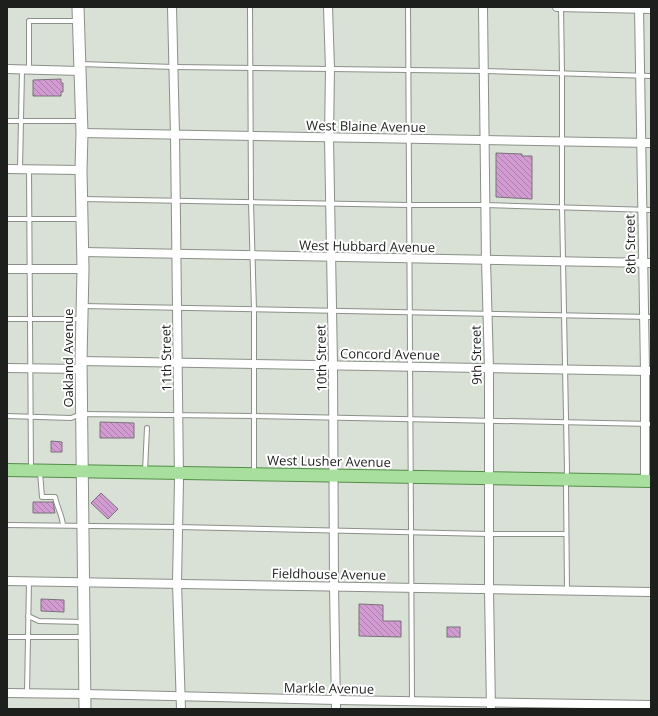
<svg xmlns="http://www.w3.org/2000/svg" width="658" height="716" font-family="'Open Sans',sans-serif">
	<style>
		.building { fill: url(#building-back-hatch); stroke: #797179 }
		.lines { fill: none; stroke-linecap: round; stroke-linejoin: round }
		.lane-casing { stroke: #8a9188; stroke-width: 6 }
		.street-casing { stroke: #8a9188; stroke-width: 10 }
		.secondary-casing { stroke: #8a9188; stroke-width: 13 }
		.primary-casing { stroke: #538e47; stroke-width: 14 }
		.lane { stroke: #fff; stroke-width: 4 }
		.street { stroke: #fff; stroke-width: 8 }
		.secondary { stroke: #fff; stroke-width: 11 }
		.primary { stroke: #a9df9e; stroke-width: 12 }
		.labels { text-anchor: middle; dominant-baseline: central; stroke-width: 4; stroke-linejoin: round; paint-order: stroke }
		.street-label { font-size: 13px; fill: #1c1f1c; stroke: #fff }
	</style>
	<defs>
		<pattern id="building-back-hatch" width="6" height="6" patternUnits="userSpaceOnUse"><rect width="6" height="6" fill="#d29cd2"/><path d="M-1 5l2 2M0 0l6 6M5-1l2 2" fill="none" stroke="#aa7faa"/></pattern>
	</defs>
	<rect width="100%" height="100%" fill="#d9e1d7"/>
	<g class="building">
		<path d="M61 79V83H63V92H61V96H33V80Z"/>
		<path d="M496 153 522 154V156H532V199L496 197Z"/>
		<path d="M100 422 134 423V438H100Z"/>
		<path d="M51 441 62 442V452H51Z"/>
		<path d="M101 493 118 509 108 519 91 503Z"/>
		<path d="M33 502H53L55 513H33Z"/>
		<path d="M41 599 64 600V612L41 611Z"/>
		<path d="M359 604 383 605V621H401V637L359 636Z"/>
		<rect x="447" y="627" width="13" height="10"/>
	</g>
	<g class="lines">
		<defs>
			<g id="lane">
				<path d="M250 7 251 202 254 310V473"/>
				<path d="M408 7 412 701"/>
				<path d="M561 7 562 73V207L567 470 566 487 567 590"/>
				<path d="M80 64 174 67 485 71 651 76"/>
				<path d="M29 70V21H78"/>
				<path d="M7 121H81"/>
				<path d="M20 169 22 70"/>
				<path d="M29 169 31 470"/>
				<path d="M82 199 409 205H485L651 210"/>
				<path d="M7 219H81"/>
				<path d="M82 306 651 317"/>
				<path d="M7 319H81"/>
				<path d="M7 416 71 418 81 414 254 416 651 424"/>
				<path d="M145 471 147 428"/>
				<path d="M40 472 42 497H55C57 507 62 515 63 525"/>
				<path d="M7 525 178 527 489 534H566"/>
				<path d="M28 616 39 621 83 622"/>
				<path d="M7 637H83"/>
				<path d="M27 693 29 582"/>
			</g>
			<g id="street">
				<path d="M172 7 175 135 179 480 177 583 181 709"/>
				<path d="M328 7 330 69 329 137 333 365 334 586 336 709"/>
				<path d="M483 7 486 260 489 368V590L491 709"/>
				<path d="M557 7 651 9"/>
				<path d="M639 7 645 371V481"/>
				<path d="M7 69 80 71"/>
				<path d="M82 133 651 143"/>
				<path d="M7 169 81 170"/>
				<path d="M83 252 651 263"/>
				<path d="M7 269H83"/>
				<path d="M81 361 651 371"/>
				<path d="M7 368 81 369"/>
				<path d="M7 581 651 592"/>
				<path d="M7 693 85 694 336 700 651 705"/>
			</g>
			<path id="secondary" d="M78 7 82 133 81 170 83 269 81 361 85 709"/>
			<path id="primary" d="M7 470 651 481"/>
		</defs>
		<use href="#lane" class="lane-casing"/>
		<use href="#street" class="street-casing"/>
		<use href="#secondary" class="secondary-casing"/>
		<use href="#primary" class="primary-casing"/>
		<use href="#lane" class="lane"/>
		<use href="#street" class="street"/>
		<use href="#secondary" class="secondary"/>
		<use href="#primary" class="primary"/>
	</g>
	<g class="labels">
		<g class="street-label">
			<text transform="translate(366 126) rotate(1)">West Blaine Avenue</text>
			<text transform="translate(630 244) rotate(-91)">8th Street</text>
			<text transform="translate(367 246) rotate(1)">West Hubbard Avenue</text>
			<text transform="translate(390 354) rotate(1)">Concord Avenue</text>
			<text transform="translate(476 355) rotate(-91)">9th Street</text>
			<text transform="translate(68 358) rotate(-90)">Oakland Avenue</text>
			<text transform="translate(166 358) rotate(-91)">11th Street</text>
			<text transform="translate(321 358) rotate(-91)">10th Street</text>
			<text transform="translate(329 461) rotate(1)">West Lusher Avenue</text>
			<text transform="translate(329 574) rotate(1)">Fieldhouse Avenue</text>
			<text transform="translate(329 688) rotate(1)">Markle Avenue</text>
		</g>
	</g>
	<rect width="658" height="716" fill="none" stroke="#1c1f1c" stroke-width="16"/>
</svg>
